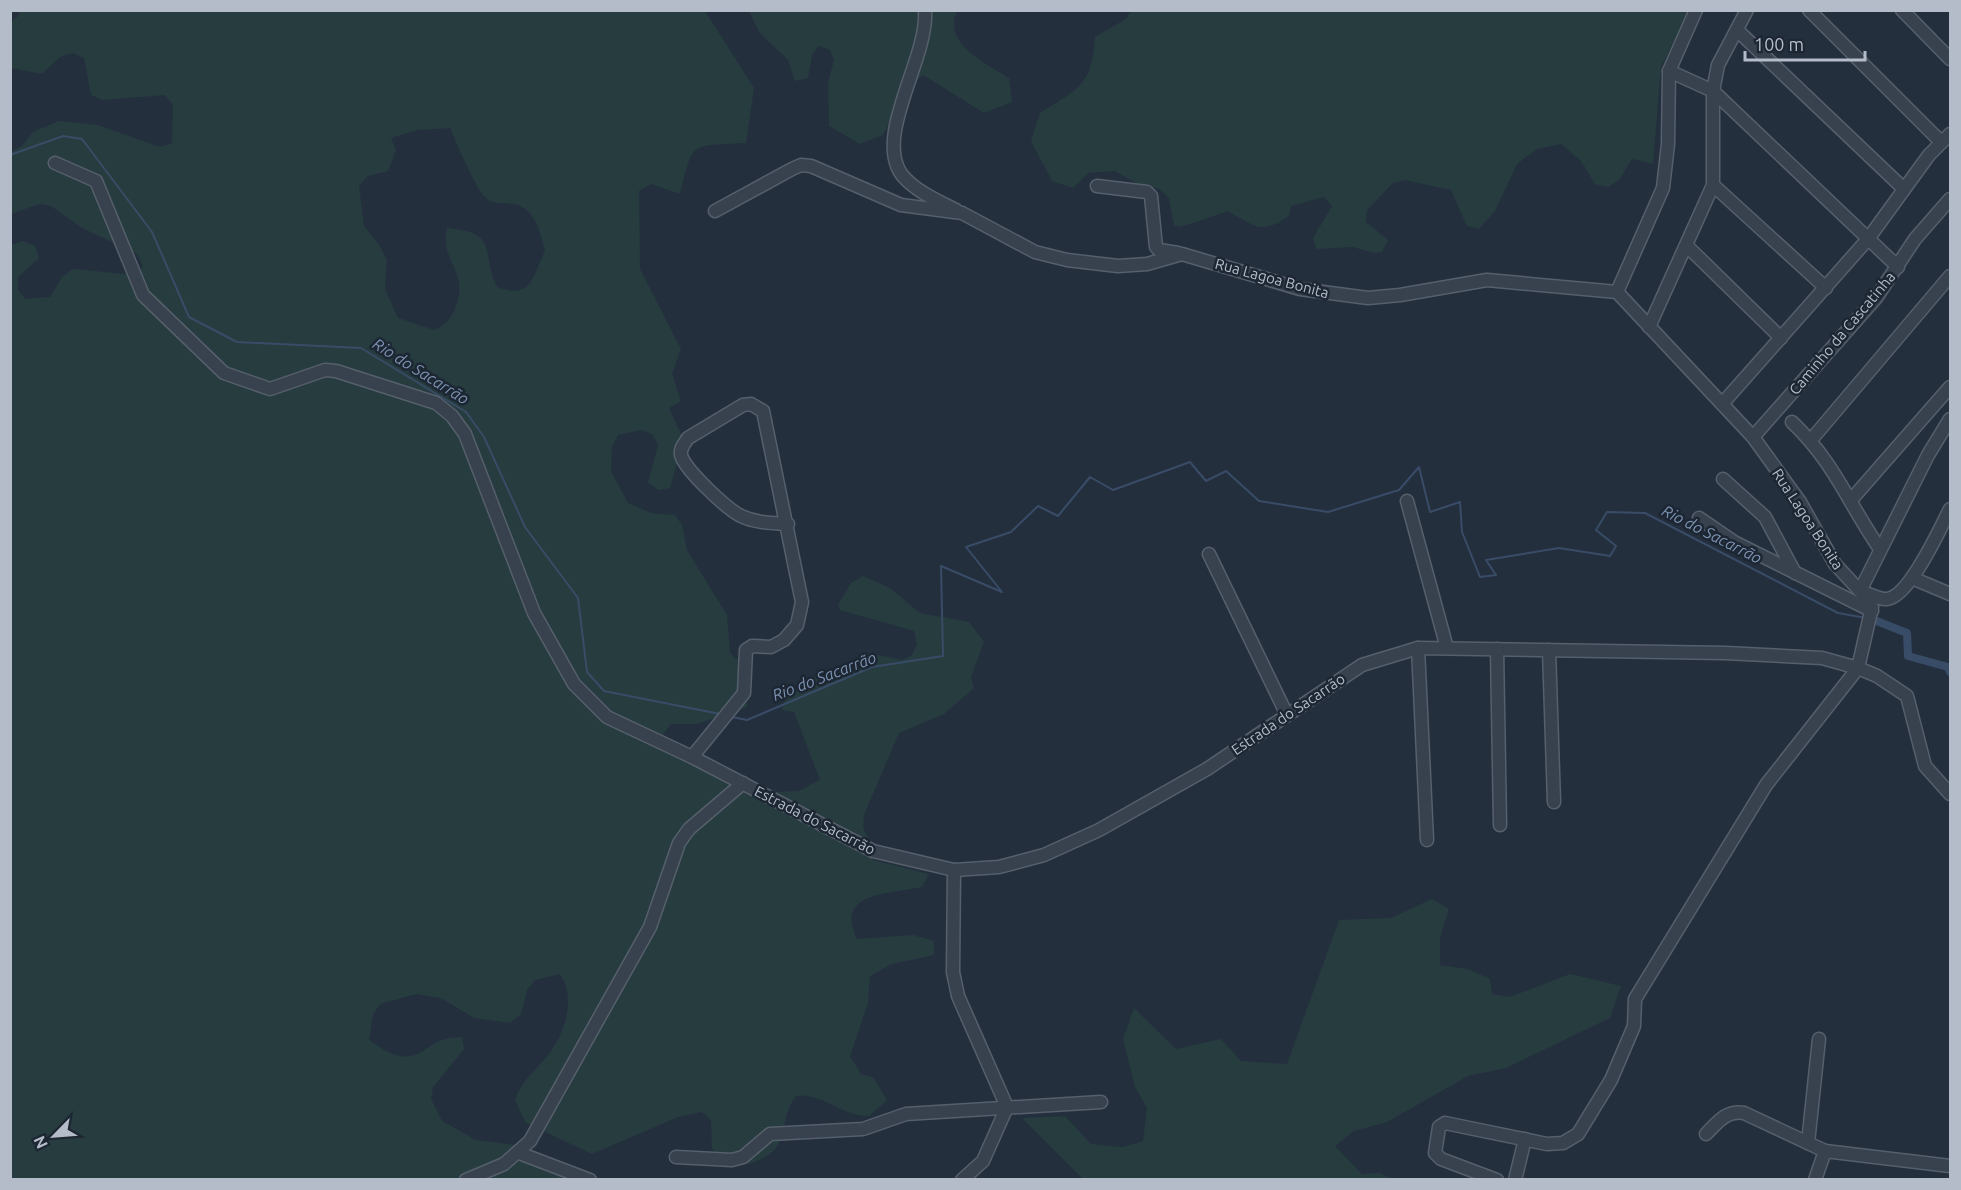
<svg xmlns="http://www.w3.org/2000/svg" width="1961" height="1190" font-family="Ubuntu,sans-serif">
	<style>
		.green { fill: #263c3f; fill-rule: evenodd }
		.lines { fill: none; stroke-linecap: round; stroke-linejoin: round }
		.stream { stroke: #394c67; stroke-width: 2 }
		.canal { stroke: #394c67; stroke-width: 8 }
		.minor-casing { stroke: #565f6c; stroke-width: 15 }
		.minor { stroke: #38414e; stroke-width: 12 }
		.labels { text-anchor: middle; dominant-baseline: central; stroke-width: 5; stroke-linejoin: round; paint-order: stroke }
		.street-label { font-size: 15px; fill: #b4bcc9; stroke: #1d2633 }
		.water-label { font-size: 16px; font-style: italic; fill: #7c92b1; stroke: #1d2633 }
	</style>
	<rect width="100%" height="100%" fill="#242f3e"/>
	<g class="green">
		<path d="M18 10 705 11 754 88 746 143C690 147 694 138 680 194L651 184 639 191 640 269 681 349 672 373 681 401 669 408 684 440 670 488 658 490 648 482 658 445 652 434 641 430 618 435 612 446 611 471 628 503 651 513 675 515 682 525 687 550 727 615 730 652 735 659 742 658 747 707 697 724H671L663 734 667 745 772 792 799 791 820 780 794 712 782 710 787 692 820 675 857 668 868 653 902 660 912 655 917 644 914 631 840 610 838 605 851 583 863 576 890 588 920 613 969 622 984 642 971 677 974 688 944 714 899 733 864 815 863 828 876 852 873 860 929 874 922 887C889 894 834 892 857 939L913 935 934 941V955L892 964 870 976 868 1003 850 1056 861 1074 874 1078 887 1100 869 1116C842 1117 822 1092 796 1096 777 1120 792 1147 759 1160 743 1167 735 1164 719 1159L712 1148 711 1120 702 1112 678 1117 592 1154 526 1123 515 1100C522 1078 541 1067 553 1048 567 1026 575 996 560 974L535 980 527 990 521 1014 510 1023 474 1018 441 998 416 994 380 1004 373 1015 369 1040C424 1080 419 1035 462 1037L464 1049 433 1087 431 1099 442 1121 476 1140 524 1146 544 1169 561 1167 589 1179H11V245L23 241 35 246 39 258 18 277V290L25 299 50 297 63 276 73 269 135 275 143 266 137 254 82 228 51 206 39 204 11 214V152L23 145 33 132 59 121 98 125 160 147 172 143 173 105 165 95 102 100 91 95 84 58 73 53 60 57 42 74 11 68 10 23 19 15ZM450 128C456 142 474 184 483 195 493 207 505 201 518 205 535 210 542 237 545 251 532 277 532 300 497 287 480 252 501 233 447 228 438 260 472 272 454 311 449 321 444 325 434 330L398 318 385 289 387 260 380 246 364 226 359 186 368 176 388 171 396 150 391 138 417 130Z"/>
		<path d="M749 11H957C942 44 987 64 1009 78L1012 102 984 113 923 75 905 91 883 135 860 144 829 126 828 83 834 60 830 50 819 46 812 55 808 78 795 81 788 60 759 32Z"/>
		<path d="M1131 11H1689L1661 67 1653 164 1632 159 1619 180 1608 187 1595 184 1581 161 1561 144 1537 149 1517 164 1495 211 1479 229 1467 226 1451 190 1405 180 1393 183 1367 210 1366 222 1388 240 1382 252 1374 253 1353 247 1316 249 1313 238 1332 206 1324 197 1291 206 1289 216C1261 235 1256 227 1228 211L1181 227 1174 225 1169 198 1160 189 1136 183 1115 171 1088 173 1073 188 1052 181 1031 141 1040 113C1078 89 1092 86 1095 37L1126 19Z"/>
		<path d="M1432 899 1449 909 1440 937V965L1468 969 1490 979 1492 994 1510 997 1570 974 1621 986 1610 1018 1506 1068 1468 1076 1387 1122 1354 1131 1335 1146 1362 1174 1380 1173 1393 1179H1083L1022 1118 1065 1116 1091 1144 1123 1147 1143 1141 1147 1108 1135 1087 1123 1039 1134 1008 1176 1049 1221 1039 1241 1061 1287 1064 1339 920 1391 918Z"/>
	</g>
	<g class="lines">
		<g class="stream">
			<path d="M10 155 63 136 82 139 152 232 189 317 237 342 361 348 466 412 484 437 525 527 578 598 587 672 604 691 720 714"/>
			<path d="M732 717 747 720 872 667 943 656 941 566 1002 592 966 547 1011 532 1038 506 1058 516 1090 477 1113 490 1190 462 1206 481 1226 471 1259 501 1328 512 1399 490 1419 467 1430 512 1460 502 1462 532 1480 577 1496 575 1486 560 1559 548 1610 556 1616 546 1596 530 1607 512 1645 513 1838 613 1866 618"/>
		</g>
		<path class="canal" d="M1874 620 1907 633 1908 656 1948 667 1950 672"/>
		<defs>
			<g id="minor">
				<path d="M925 10C929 57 873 136 902 175 915 191 938 201 956 210"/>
				<path d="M1809 10 1940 141"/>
				<path d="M1902 10 1950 59"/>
				<path d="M1737 30 1904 189"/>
				<path d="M1669 71 1713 91 1898 267"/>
				<path d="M55 163 96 181 143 295 224 373 270 389 325 370 336 371 436 403 452 416 465 434 534 613 574 684 607 717 692 757 873 851 954 870 999 867 1044 855 1099 830 1207 769 1362 665 1418 648 1725 653 1822 658 1858 668 1877 676 1907 696 1925 766 1950 794"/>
				<path d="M1713 185 1826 288"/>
				<path d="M1097 186 1147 192 1151 196 1156 247 1159 250 1178 253"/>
				<path d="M715 211 792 169 801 165 811 166 901 205 962 213 1035 252 1067 260 1118 266 1147 264 1182 254 1300 289 1368 298 1400 295 1487 280 1617 292 1753 437 1800 502 1835 564 1860 591 1872 607 1858 668 1766 785 1635 999 1634 1026 1611 1080 1578 1134 1563 1143 1547 1144 1445 1123 1439 1127 1435 1153 1441 1159 1497 1180"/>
				<path d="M1688 247 1781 338"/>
				<path d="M1617 292 1663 188 1668 144 1669 71 1696 10"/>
				<path d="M1649 327 1713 185V91L1718 65 1747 10"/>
				<path d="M1722 404 1868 239 1929 155 1950 134"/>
				<path d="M1950 419 1928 455 1860 591C1868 593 1879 600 1887 599 1909 597 1940 529 1950 509"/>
				<path d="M1792 422C1835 463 1848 503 1880 549"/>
				<path d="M1753 437 1876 298 1915 239 1950 199"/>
				<path d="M1811 440 1950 276"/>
				<path d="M1723 479 1765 517 1795 573"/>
				<path d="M1851 500 1950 387"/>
				<path d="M1407 501 1447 648"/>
				<path d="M1699 518 1734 542 1872 611"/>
				<path d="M1209 554 1287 715"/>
				<path d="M1912 578 1950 594"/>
				<path d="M1418 648 1427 840"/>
				<path d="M1497 649 1500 825"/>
				<path d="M1549 650 1554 802"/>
				<path d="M692 757 744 693 746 650 752 646 771 647 784 640 797 625 802 602 763 411 751 404 743 405 688 438C684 444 680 448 681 455 685 470 727 509 741 516 756 523 772 523 788 524"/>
				<path d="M954 870 953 972 958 996 1007 1107 983 1161 962 1180"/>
				<path d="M1706 1134C1718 1122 1726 1110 1744 1113L1825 1151"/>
				<path d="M1808 1143 1819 1039"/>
				<path d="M519 1153 590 1180"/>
				<path d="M676 1157 732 1160 743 1157 770 1134 863 1129 906 1114 1101 1102"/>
				<path d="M466 1180 504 1164 530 1141 650 927 679 843 689 829 743 783"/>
				<path d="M1515 1180 1525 1139"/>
				<path d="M1815 1180 1825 1151 1950 1166"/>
			</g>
		</defs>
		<use href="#minor" class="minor-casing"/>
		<use href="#minor" class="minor"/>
	</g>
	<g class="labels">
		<g class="street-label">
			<text transform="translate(1272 278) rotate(15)">Rua Lagoa Bonita</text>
			<text transform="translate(1842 333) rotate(-50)">Caminho da Cascatinha</text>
			<text transform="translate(1808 519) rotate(57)">Rua Lagoa Bonita</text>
			<text transform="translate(1288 714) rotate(-34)">Estrada do Sacarrão</text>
			<text transform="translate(815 820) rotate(27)">Estrada do Sacarrão</text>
		</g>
		<g class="water-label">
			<text transform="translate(421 371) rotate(32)">Rio do Sacarrão</text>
			<text transform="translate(1712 534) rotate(27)">Rio do Sacarrão</text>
			<text transform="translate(824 676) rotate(-21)">Rio do Sacarrão</text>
		</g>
	</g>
	<rect width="1961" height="1190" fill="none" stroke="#b4bcc9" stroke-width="24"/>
	<g transform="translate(54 1136) rotate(245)" stroke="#1d2633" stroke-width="4.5" paint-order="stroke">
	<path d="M0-4.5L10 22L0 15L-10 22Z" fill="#b4bcc9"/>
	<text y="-9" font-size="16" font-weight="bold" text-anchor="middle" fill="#b4bcc9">N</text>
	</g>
	<path d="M1745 51v9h120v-9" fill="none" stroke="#b4bcc9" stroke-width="3"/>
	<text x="1754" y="51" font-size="18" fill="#b4bcc9" stroke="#1d2633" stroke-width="4.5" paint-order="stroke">100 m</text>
</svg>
